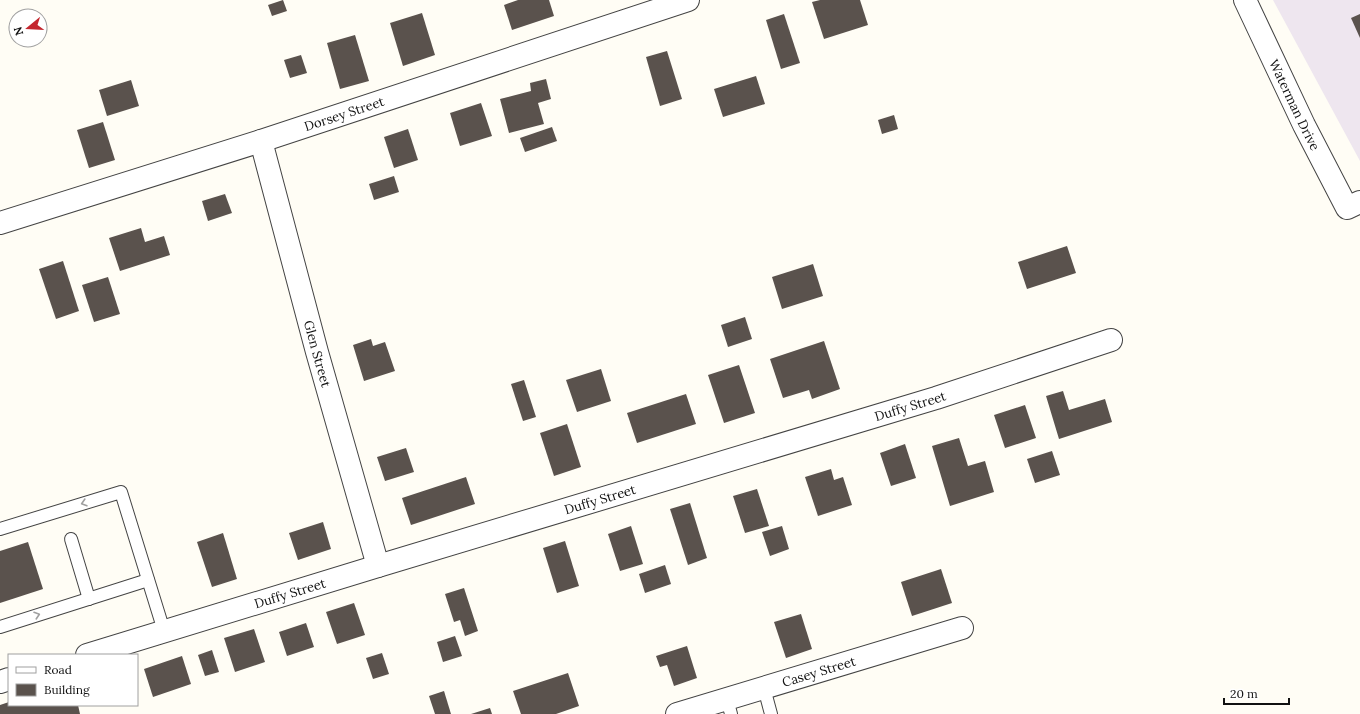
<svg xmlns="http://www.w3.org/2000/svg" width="1360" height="714" font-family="Lora,serif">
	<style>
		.industrial { fill: #eee6ef }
		.building { fill: #5a524d }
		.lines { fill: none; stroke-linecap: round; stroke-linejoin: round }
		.service-casing { stroke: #444; stroke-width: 14 }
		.minor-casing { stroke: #444; stroke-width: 24 }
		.service { stroke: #fff; stroke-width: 12 }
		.minor { stroke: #fff; stroke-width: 22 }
		.oneway { stroke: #a0a0a0 }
		.labels { text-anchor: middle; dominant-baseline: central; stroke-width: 4; stroke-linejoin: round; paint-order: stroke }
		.street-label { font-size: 13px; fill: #111; stroke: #fff }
	</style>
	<rect width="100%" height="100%" fill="#fffdf5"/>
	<path class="industrial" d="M1273 0H1360V161Z"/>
	<g class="building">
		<path d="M283 0 287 11 272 16 268 5Z"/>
		<path d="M518 0H549L554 16 512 30 504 5Z"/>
		<path d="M820 0H860L868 25 824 39 812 2Z"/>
		<path d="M422 13 435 55 403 66 390 23Z"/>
		<path d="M784 14 800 63 781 69 766 20Z"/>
		<path d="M1360 14V38L1351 18Z"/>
		<path d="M355 35 369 81 340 89 327 43Z"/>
		<path d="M667 51 682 99 660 106 646 57Z"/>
		<path d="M301 55 307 73 290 78 284 60Z"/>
		<path d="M756 76 765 104 723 117 714 89Z"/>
		<path d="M546 79 551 99 538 103 544 124 509 133 500 99 531 91 530 83Z"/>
		<path d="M131 80 139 106 107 116 99 90Z"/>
		<path d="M481 103 492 136 460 146 450 113Z"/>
		<path d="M894 115 898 129 882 134 878 120Z"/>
		<path d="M103 122 115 160 89 168 77 130Z"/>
		<path d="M552 127 557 141 525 152 520 138Z"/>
		<path d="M408 129 418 160 394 168 384 137Z"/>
		<path d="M394 176 399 192 374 200 369 184Z"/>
		<path d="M225 194 232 213 208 221 202 201Z"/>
		<path d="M141 228 145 242 164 236 170 255 120 271 109 238Z"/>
		<path d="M1067 246 1076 273 1027 289 1018 262Z"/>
		<path d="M63 261 79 311 56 319 39 269Z"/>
		<path d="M813 264 823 296 782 309 772 277Z"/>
		<path d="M108 277 120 314 94 322 82 285Z"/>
		<path d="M745 317 752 339 728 347 721 325Z"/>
		<path d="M371 339 373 346 385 342 395 371 364 381 353 345Z"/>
		<path d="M824 341 840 389 812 399 809 390 783 398 770 359Z"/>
		<path d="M739 365 755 413 724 423 708 375Z"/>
		<path d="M601 369 611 401 577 412 566 380Z"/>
		<path d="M524 380 536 417 523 421 511 384Z"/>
		<path d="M1063 391 1069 410 1105 399 1112 422 1059 439 1046 396Z"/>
		<path d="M686 394 696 424 637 443 627 413Z"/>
		<path d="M1025 405 1036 438 1005 448 994 415Z"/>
		<path d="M567 424 581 467 554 476 540 433Z"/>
		<path d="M959 438 968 466 985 461 994 492 950 506 932 446Z"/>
		<path d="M905 444 916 478 891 486 880 453Z"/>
		<path d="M406 448 414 472 385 481 377 457Z"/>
		<path d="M1052 451 1060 475 1035 483 1027 459Z"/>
		<path d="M831 469 834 480 843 477 852 505 818 516 805 477Z"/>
		<path d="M466 477 475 504 411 525 402 498Z"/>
		<path d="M757 489 769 526 745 533 733 496Z"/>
		<path d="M690 503 707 558 688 565 670 509Z"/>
		<path d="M323 522 331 549 298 560 289 533Z"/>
		<path d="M631 526 643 564 620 571 608 534Z"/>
		<path d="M782 526 789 549 770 556 762 532Z"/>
		<path d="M223 533 237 579 212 587 197 542Z"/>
		<path d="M565 541 579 586 557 593 543 548Z"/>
		<path d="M28 542 43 589 0 603V551Z"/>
		<path d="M665 565 671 584 645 593 639 574Z"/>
		<path d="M941 569 952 603 912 616 901 582Z"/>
		<path d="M464 588 478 631 465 636 460 620 454 622 445 594Z"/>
		<path d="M354 603 365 635 337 644 326 612Z"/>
		<path d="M801 614 812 649 786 658 774 622Z"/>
		<path d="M306 623 314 647 287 656 279 632Z"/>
		<path d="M254 629 265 662 235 672 224 638Z"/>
		<path d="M455 636 462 656 443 662 437 642Z"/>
		<path d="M687 646 697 678 674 686 667 665 660 667 656 656Z"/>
		<path d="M212 650 219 672 205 676 198 655Z"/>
		<path d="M382 653 389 674 373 679 366 658Z"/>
		<path d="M182 656 191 684 153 697 144 669Z"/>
		<path d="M568 673 579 706 556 714H521L513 691Z"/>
		<path d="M444 691 451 714H435L429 696Z"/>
		<path d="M9 702V705H78L80 714H0V705Z"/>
		<path d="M490 708 492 714H471Z"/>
	</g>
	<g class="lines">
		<defs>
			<g id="service">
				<path d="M0 529 121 492 164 631"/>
				<path d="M71 539 89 599"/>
				<path d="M0 627 148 580"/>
				<path d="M764 688 771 714"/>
				<path d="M727 699 731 714"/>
			</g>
			<g id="minor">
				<path id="s1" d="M1245 0 1304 125 1347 208 1360 202"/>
				<path id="s2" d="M261 141 317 352 378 566"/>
				<path id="s3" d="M0 223 261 141 688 0"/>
				<path id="s4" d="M87 655 378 566 936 398 1111 340"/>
				<path d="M0 682 9 679"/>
				<path id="s5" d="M677 714 962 628"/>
			</g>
		</defs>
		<use href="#service" class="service-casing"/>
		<use href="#minor" class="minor-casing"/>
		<use href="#service" class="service"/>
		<use href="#minor" class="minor"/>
	</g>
	<defs><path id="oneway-chevron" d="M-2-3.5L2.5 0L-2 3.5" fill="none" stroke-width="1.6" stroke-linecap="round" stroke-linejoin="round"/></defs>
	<g class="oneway">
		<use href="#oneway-chevron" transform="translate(84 503) rotate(163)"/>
		<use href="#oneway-chevron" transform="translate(37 615) rotate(-18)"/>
	</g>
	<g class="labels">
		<g class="street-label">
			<text stroke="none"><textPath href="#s1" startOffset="116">Waterman Drive</textPath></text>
			<text stroke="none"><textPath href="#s3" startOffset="361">Dorsey Street</textPath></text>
			<text stroke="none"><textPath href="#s2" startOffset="220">Glen Street</textPath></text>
			<text stroke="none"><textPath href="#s4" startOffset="860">Duffy Street</textPath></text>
			<text stroke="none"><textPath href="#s4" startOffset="536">Duffy Street</textPath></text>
			<text stroke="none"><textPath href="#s4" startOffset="212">Duffy Street</textPath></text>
			<text stroke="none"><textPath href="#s5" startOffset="148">Casey Street</textPath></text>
		</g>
	</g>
	<rect x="8" y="654" width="130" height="52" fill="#ffffff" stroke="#a0a0a0"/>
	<rect x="16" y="667" width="20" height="6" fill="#ffffff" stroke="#a0a0a0"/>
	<text x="44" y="674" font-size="12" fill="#111111">Road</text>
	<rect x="16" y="684" width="20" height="12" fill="#5a524d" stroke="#a0a0a0"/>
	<text x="44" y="694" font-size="12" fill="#111111">Building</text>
	<g transform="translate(28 28) rotate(252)"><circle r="19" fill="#ffffff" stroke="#a0a0a0"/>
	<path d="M0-3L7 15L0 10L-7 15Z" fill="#c4262e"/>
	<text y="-6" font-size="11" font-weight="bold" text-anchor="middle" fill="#111111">N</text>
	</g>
	<path d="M1224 698v6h65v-6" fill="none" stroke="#111111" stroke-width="2"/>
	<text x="1230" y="698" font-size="12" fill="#111111" stroke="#ffffff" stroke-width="3" paint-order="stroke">20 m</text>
</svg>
